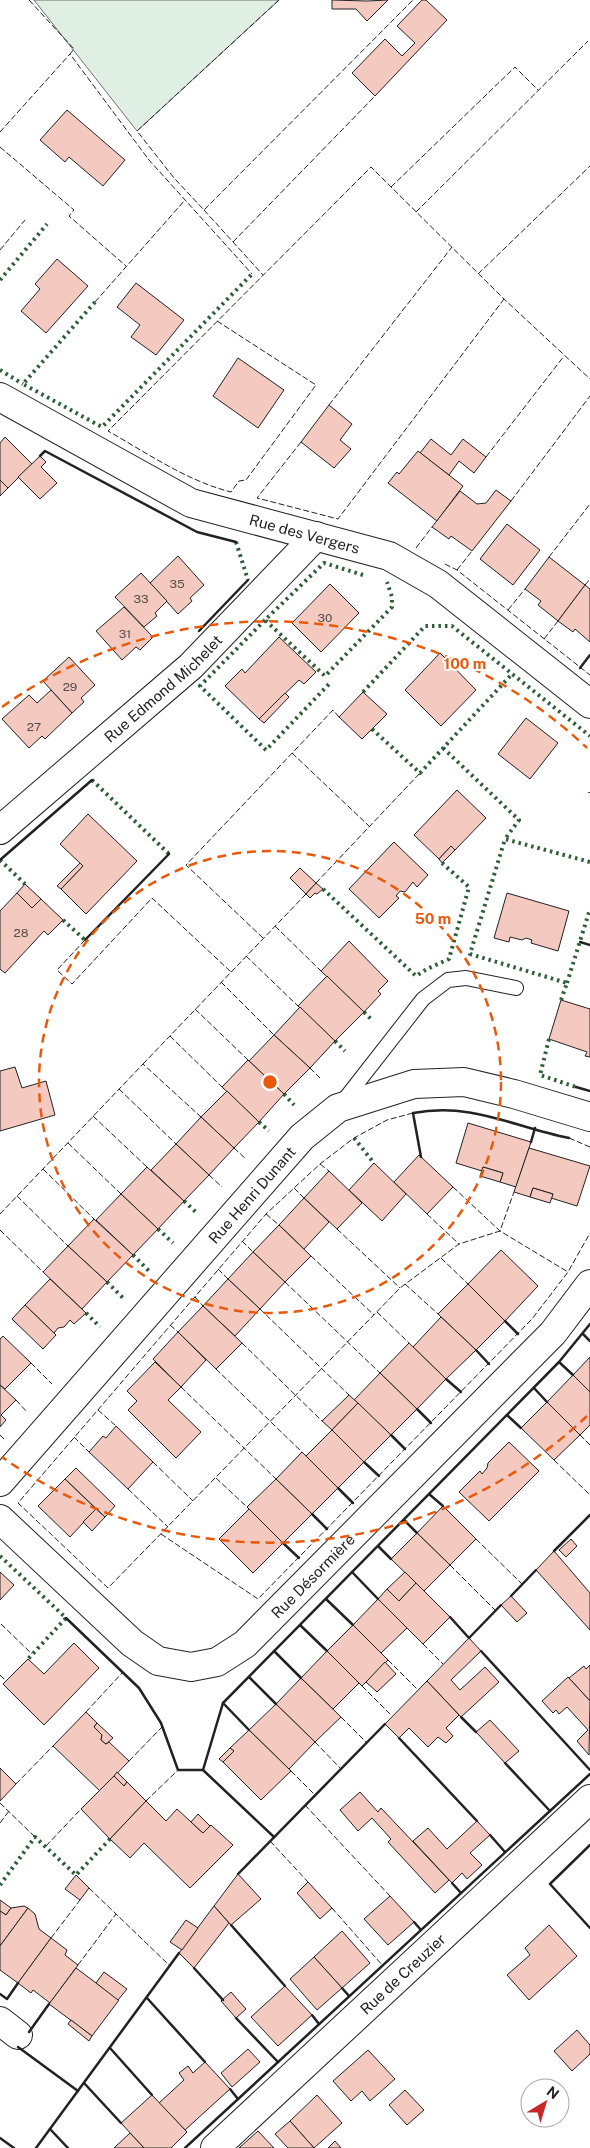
<svg xmlns="http://www.w3.org/2000/svg" width="590" height="2148" font-family="'Public Sans',sans-serif">
	<style>
		.green { fill: #e0efe3; stroke: #6f6f6f }
		.building { fill: #f3c9c0; stroke: #222 }
		.lines { fill: none; stroke-linecap: round; stroke-linejoin: round }
		.lane-casing { stroke: #222; stroke-width: 16 }
		.street-casing { stroke: #222; stroke-width: 30 }
		.secondary-casing { stroke: #222; stroke-width: 30 }
		.lane { stroke: #fff; stroke-width: 14 }
		.street { stroke: #fff; stroke-width: 28 }
		.secondary { stroke: #fff; stroke-width: 28 }
		.hedge { stroke: #2f5e38; stroke-width: 4; stroke-dasharray: 2.5 4; stroke-linecap: butt }
		.fence { stroke: #222; stroke-width: 1; stroke-dasharray: 6 2.5; stroke-linecap: butt }
		.wall { stroke: #222; stroke-width: 2.5 }
		.ring { fill: none; stroke: #e8590c; stroke-width: 2.5; stroke-dasharray: 9 6 }
		.labels { text-anchor: middle; dominant-baseline: central; stroke-width: 4; stroke-linejoin: round; paint-order: stroke }
		.number-label { font-size: 12px; fill: #564c4a }
		.street-label { font-size: 15px; fill: #222; stroke: #fff }
		.centre { fill: #e8590c; stroke: #fff; stroke-width: 2.5 }
		.ring-label { font-size: 15px; text-anchor: middle; font-weight: bold; fill: #e8590c; stroke: #fff; stroke-width: 4; stroke-linejoin: round; paint-order: stroke }
	</style>
	<rect width="100%" height="100%" fill="#fff"/>
	<path class="green" d="M34 0H279L137 131Z"/>
	<g class="building">
		<path d="M332 0 367 1 388 0 367 21 356 9H332Z"/>
		<path d="M422 0H426L447 20 375 96 352 73 385 39 402 56 415 43 397 26Z"/>
		<path d="M67 110 125 160 103 186 69 157 65 162 40 140Z"/>
		<path d="M57 259 88 286 46 333 21 311 40 289 35 284Z"/>
		<path d="M136 283 184 320 156 355 131 337 140 325 117 307Z"/>
		<path d="M238 358 284 390 258 428 213 396Z"/>
		<path d="M329 405 352 424 340 440 351 449 334 468 301 442Z"/>
		<path d="M5 437 32 464 8 488 0 480V443Z"/>
		<path d="M431 439 451 455 463 439 486 457 474 473 459 461 449 475 420 453Z"/>
		<path d="M418 451 463 486 437 521 388 483 397 472 399 474Z"/>
		<path d="M40 456 46 462 41 467 57 483 40 499 18 477Z"/>
		<path d="M0 480 8 488 0 496Z"/>
		<path d="M496 490 511 501 472 551 451 536 449 539 432 527 460 491 477 504 486 503Z"/>
		<path d="M507 524 540 550 513 585 480 559Z"/>
		<path d="M178 556 204 585 190 598 192 601 178 614 150 583Z"/>
		<path d="M549 557 585 585 558 621 538 605 541 601 525 589Z"/>
		<path d="M141 573 167 601 155 613 157 616 144 627 115 597Z"/>
		<path d="M330 584 359 613 321 652 292 623Z"/>
		<path d="M585 585 590 589V642L575 629 573 632 558 621Z"/>
		<path d="M124 607 153 637 140 650 136 647 122 660 96 631Z"/>
		<path d="M279 637 316 672 304 684 299 680 259 719 225 686 242 669 245 673Z"/>
		<path d="M440 653 476 690 441 726 405 690Z"/>
		<path d="M69 657 95 685 81 698 84 702 72 713 43 681Z"/>
		<path d="M51 690 72 713 45 739 42 736 29 748 2 719 29 695 37 703Z"/>
		<path d="M363 692 387 714 362 739 339 717Z"/>
		<path d="M285 693 289 697 264 723 259 719Z"/>
		<path d="M526 718 558 743 530 779 498 754Z"/>
		<path d="M457 790 486 818 455 850 451 846 439 859 414 835Z"/>
		<path d="M88 814 137 861 86 914 61 889 83 866 60 844Z"/>
		<path d="M394 842 428 875 417 887 413 882 405 892 400 891 396 896 399 898 379 918 349 889Z"/>
		<path d="M451 846 455 850 442 863 439 859Z"/>
		<path d="M80 863 83 866 61 889 57 886Z"/>
		<path d="M300 868 316 883 306 894 290 878Z"/>
		<path d="M316 883 323 889 317 894 315 893 310 898 306 894Z"/>
		<path d="M25 884 41 899 32 908 17 893Z"/>
		<path d="M17 893 32 908 41 899 63 920 48 935 44 931 5 973 0 969V911Z"/>
		<path d="M507 893 569 911 558 951 531 943 532 940 526 938 522 940 510 937 509 942 494 938Z"/>
		<path d="M349 941 388 981 378 991 381 994 364 1012 321 971Z"/>
		<path d="M327 976 364 1012 335 1041 298 1006Z"/>
		<path d="M561 1000 590 1009V1057L585 1056 587 1052 549 1039Z"/>
		<path d="M300 1007 335 1041 310 1068 274 1035Z"/>
		<path d="M274 1035 310 1068 284 1094 249 1061Z"/>
		<path d="M248 1060 284 1094 259 1122 222 1087Z"/>
		<path d="M15 1067 22 1088 46 1081 55 1115 0 1131V1071Z"/>
		<path d="M227 1091 259 1122 234 1148 201 1117Z"/>
		<path d="M201 1117 234 1148 209 1175 176 1144Z"/>
		<path d="M468 1123 531 1142 516 1187 500 1182 503 1173 483 1167 482 1171 456 1163Z"/>
		<path d="M176 1144 209 1175 184 1201 151 1170Z"/>
		<path d="M529 1148 590 1166 577 1206 551 1198 553 1194 533 1188 530 1197 514 1192Z"/>
		<path d="M419 1155 453 1187 427 1214 394 1182Z"/>
		<path d="M374 1163 406 1194 382 1221 349 1190Z"/>
		<path d="M147 1167 184 1201 158 1229 121 1194Z"/>
		<path d="M483 1167 503 1173 500 1182 480 1176Z"/>
		<path d="M329 1171 362 1203 337 1229 304 1198Z"/>
		<path d="M533 1188 553 1194 550 1203 530 1197Z"/>
		<path d="M121 1194 158 1229 133 1255 96 1220Z"/>
		<path d="M304 1198 329 1222 304 1249 279 1225Z"/>
		<path d="M94 1219 133 1255 107 1282 68 1246Z"/>
		<path d="M279 1225 311 1256 285 1282 253 1252Z"/>
		<path d="M68 1246 107 1282 82 1309 43 1272Z"/>
		<path d="M501 1250 538 1286 505 1321 468 1284Z"/>
		<path d="M253 1252 285 1282 260 1309 228 1279Z"/>
		<path d="M50 1279 86 1313 74 1324 70 1320 64 1327 58 1328 54 1333 25 1305Z"/>
		<path d="M228 1279 260 1309 235 1336 203 1306Z"/>
		<path d="M468 1284 505 1321 476 1350 438 1314Z"/>
		<path d="M25 1305 56 1335 43 1349 12 1319Z"/>
		<path d="M203 1306 242 1343 216 1369 178 1332Z"/>
		<path d="M441 1317 476 1350 446 1379 413 1347Z"/>
		<path d="M178 1332 206 1360 181 1387 153 1359Z"/>
		<path d="M3 1336 31 1363 5 1389 0 1385V1339Z"/>
		<path d="M409 1343 446 1379 417 1409 380 1373Z"/>
		<path d="M590 1357V1392L573 1375Z"/>
		<path d="M155 1362 181 1387 168 1400 201 1432 176 1458 128 1410 137 1401 127 1391Z"/>
		<path d="M380 1373 417 1409 391 1435 354 1400Z"/>
		<path d="M573 1375 590 1392V1425L580 1435 547 1402Z"/>
		<path d="M0 1385 16 1400 1 1415 6 1420 0 1427Z"/>
		<path d="M349 1395 358 1403 332 1430 322 1421Z"/>
		<path d="M547 1402 580 1435 554 1460 521 1428Z"/>
		<path d="M358 1403 391 1435 364 1462 332 1430Z"/>
		<path d="M116 1426 153 1462 128 1489 89 1452 103 1436 106 1438Z"/>
		<path d="M332 1430 364 1462 338 1488 306 1456Z"/>
		<path d="M509 1442 539 1471 489 1521 459 1492 480 1471 482 1474 487 1468 488 1463Z"/>
		<path d="M302 1452 338 1488 312 1514 276 1479Z"/>
		<path d="M76 1468 115 1506 105 1517 65 1479Z"/>
		<path d="M65 1479 96 1509 70 1537 38 1506Z"/>
		<path d="M276 1479 312 1514 283 1543 247 1507Z"/>
		<path d="M443 1506 476 1539 450 1565 417 1533Z"/>
		<path d="M96 1509 105 1517 92 1531 83 1522Z"/>
		<path d="M249 1509 283 1543 253 1573 219 1539Z"/>
		<path d="M417 1533 450 1565 424 1591 391 1559Z"/>
		<path d="M571 1539 577 1546 566 1557 559 1550Z"/>
		<path d="M554 1551 590 1593V1630L536 1570Z"/>
		<path d="M0 1572 14 1585 0 1600Z"/>
		<path d="M405 1572 416 1583 399 1601 387 1589Z"/>
		<path d="M416 1583 450 1617 423 1644 378 1599 387 1589 399 1601Z"/>
		<path d="M511 1596 527 1613 517 1622 501 1605Z"/>
		<path d="M378 1599 407 1628 381 1653 353 1625Z"/>
		<path d="M353 1625 388 1660 362 1686 327 1651Z"/>
		<path d="M469 1638 481 1651 451 1680 460 1690 485 1667 499 1682 461 1717 427 1681Z"/>
		<path d="M74 1643 99 1668 44 1725 3 1684 28 1659 44 1674Z"/>
		<path d="M327 1651 359 1683 333 1709 301 1678Z"/>
		<path d="M385 1662 396 1674 377 1692 366 1682Z"/>
		<path d="M590 1665V1701L569 1678 584 1666 586 1669Z"/>
		<path d="M568 1677 590 1701 589 1755 577 1741 588 1730 567 1707 559 1714 556 1710 553 1713 542 1701Z"/>
		<path d="M301 1678 341 1717 315 1742 276 1704Z"/>
		<path d="M427 1681 459 1715 446 1728 453 1736 446 1743 438 1737 428 1747 409 1728 399 1738 385 1724Z"/>
		<path d="M276 1704 315 1742 289 1769 249 1730Z"/>
		<path d="M86 1712 97 1723 94 1727 102 1735 101 1740 106 1744 109 1742 129 1761 100 1791 53 1746Z"/>
		<path d="M490 1720 519 1751 505 1763 476 1732Z"/>
		<path d="M97 1723 113 1738 106 1744 101 1740 102 1735 94 1727Z"/>
		<path d="M249 1730 291 1771 261 1800 223 1762 234 1751 230 1748Z"/>
		<path d="M230 1748 234 1751 223 1762 219 1759Z"/>
		<path d="M0 1768 16 1784 0 1801Z"/>
		<path d="M117 1772 127 1782 124 1786 114 1776Z"/>
		<path d="M114 1776 124 1786 127 1782 146 1801 110 1839 81 1809Z"/>
		<path d="M360 1792 378 1812 381 1808 449 1880 435 1893 388 1842 391 1839 372 1818 358 1831 340 1810Z"/>
		<path d="M146 1801 166 1821 177 1809 203 1833 211 1825 233 1845 190 1888 144 1843 130 1858 110 1839Z"/>
		<path d="M198 1814 210 1826 203 1833 191 1822Z"/>
		<path d="M477 1821 490 1835 470 1853 482 1865 467 1879 462 1873 452 1883 413 1841 428 1828 447 1849Z"/>
		<path d="M238 1874 261 1899 231 1925 214 1906Z"/>
		<path d="M76 1875 89 1888 80 1900 65 1889Z"/>
		<path d="M308 1882 332 1908 320 1919 297 1893Z"/>
		<path d="M390 1896 414 1922 388 1945 364 1919Z"/>
		<path d="M0 1900 11 1908 6 1915 0 1911Z"/>
		<path d="M24 1906 28 1908 0 1946V1911L6 1915 11 1908Z"/>
		<path d="M214 1906 229 1923 194 1968 179 1953Z"/>
		<path d="M28 1908 35 1914 39 1929 51 1938 18 1983 0 1970V1946Z"/>
		<path d="M186 1920 198 1928 182 1950 170 1942Z"/>
		<path d="M549 1925 577 1956 529 2000 507 1975 530 1955 525 1948Z"/>
		<path d="M342 1931 370 1963 342 1988 314 1957Z"/>
		<path d="M51 1938 67 1950 65 1955 78 1965 50 2003 33 1990 31 1993 18 1983Z"/>
		<path d="M314 1957 342 1988 317 2010 290 1979Z"/>
		<path d="M76 1968 119 2000 92 2036 49 2004Z"/>
		<path d="M104 1972 127 1989 118 2000 96 1983Z"/>
		<path d="M285 1986 312 2015 278 2046 251 2017Z"/>
		<path d="M231 1992 246 2009 236 2018 221 2001Z"/>
		<path d="M71 2020 92 2036 89 2041 68 2024Z"/>
		<path d="M577 2030 590 2045V2054L572 2071 554 2051Z"/>
		<path d="M248 2049 260 2062 232 2087 221 2073Z"/>
		<path d="M368 2050 395 2079 370 2101 362 2091 351 2101 333 2081Z"/>
		<path d="M205 2062 230 2089 185 2130 159 2103 184 2080 179 2073 188 2066 193 2073Z"/>
		<path d="M405 2090 424 2110 407 2125 389 2105Z"/>
		<path d="M152 2095 187 2132 171 2148H144L121 2123Z"/>
		<path d="M317 2095 342 2123 314 2148 290 2121Z"/>
		<path d="M290 2121 314 2148H288L275 2134Z"/>
		<path d="M258 2131 274 2148H239Z"/>
		<path d="M130 2133 144 2148H114Z"/>
		<path d="M335 2141 341 2148H328Z"/>
	</g>
	<g class="lines">
		<defs>
			<path id="lane" d="M341 1104 423 999 448 980 466 978 516 988"/>
			<g id="street">
				<path id="s1" d="M0 397 191 503 389 556 438 584 590 704"/>
				<path id="s2" d="M0 830 191 666 316 536"/>
				<path id="s3" d="M0 1482 302 1137 338 1108 414 1084 464 1082 514 1094 590 1117"/>
				<path id="s4" d="M0 1519 132 1643 158 1661 191 1667 217 1662 245 1644 553 1333 590 1284"/>
				<path d="M0 2021 18 2035"/>
			</g>
			<g id="secondary">
				<path id="s5" d="M215 2148 590 1799"/>
			</g>
		</defs>
		<use href="#lane" class="lane-casing"/>
		<use href="#street" class="street-casing"/>
		<use href="#secondary" class="secondary-casing"/>
		<use href="#lane" class="lane"/>
		<use href="#street" class="street"/>
		<use href="#secondary" class="secondary"/>
		<g class="hedge">
			<path d="M0 280 47 224"/>
			<path d="M95 302 23 384 102 427 252 274"/>
			<path d="M0 370 23 384"/>
			<path d="M236 542 248 580"/>
			<path d="M363 575 324 563 265 620 325 676 392 607V597L387 582"/>
			<path d="M265 620 200 686 266 750 330 683"/>
			<path d="M363 692 425 626H452L590 736"/>
			<path d="M372 729 420 773 512 674"/>
			<path d="M443 748 519 820 505 839"/>
			<path d="M92 780 169 854"/>
			<path d="M590 793V792"/>
			<path d="M0 860 25 884"/>
			<path d="M323 889 416 976 427 969 449 959 469 887 442 863"/>
			<path d="M63 920 85 940"/>
			<path d="M567 983 590 909"/>
			<path d="M561 1000 567 983 470 954 505 839 590 862"/>
			<path d="M364 1012 373 1021"/>
			<path d="M549 1039 540 1075 576 1087"/>
			<path d="M335 1041 345 1051"/>
			<path d="M284 1094 294 1105"/>
			<path d="M259 1122 269 1131"/>
			<path d="M354 1138 374 1163"/>
			<path d="M184 1201 198 1214"/>
			<path d="M158 1229 173 1243"/>
			<path d="M133 1255 149 1271"/>
			<path d="M107 1282 124 1299"/>
			<path d="M86 1313 100 1327"/>
			<path d="M0 1556 66 1618 28 1659"/>
			<path d="M0 1885 35 1837 76 1875 110 1839"/>
		</g>
		<g class="fence">
			<path d="M29 0 74 49 70 54 149 160 252 274"/>
			<path d="M279 0 137 131 174 178 204 210 413 0"/>
			<path d="M0 132 70 54"/>
			<path d="M0 147 74 210 69 216 126 266"/>
			<path d="M391 187 515 67 538 90"/>
			<path d="M204 210 263 275"/>
			<path d="M416 212 588 41"/>
			<path d="M233 242 375 96"/>
			<path d="M0 250 25 220"/>
			<path d="M478 274 590 166"/>
			<path d="M95 302 185 200"/>
			<path d="M217 321 316 385 246 480 239 481 231 492C187 481 147 453 108 431L371 167 504 299 590 379"/>
			<path d="M329 405 452 247"/>
			<path d="M301 442 257 498 338 519 504 299"/>
			<path d="M486 457 564 356"/>
			<path d="M511 501 590 396"/>
			<path d="M416 548 432 527"/>
			<path d="M549 557 590 504"/>
			<path d="M445 564 457 570 590 675"/>
			<path d="M457 570 472 551"/>
			<path d="M585 585 590 579"/>
			<path d="M508 610 525 589"/>
			<path d="M544 639 558 621"/>
			<path d="M292 753 369 826"/>
			<path d="M316 883 420 773"/>
			<path d="M275 926 321 971"/>
			<path d="M263 938 186 865 333 710 339 717"/>
			<path d="M85 940 57 970 72 984 152 898 231 972"/>
			<path d="M246 956 298 1006"/>
			<path d="M221 982 274 1035"/>
			<path d="M195 1009 248 1060"/>
			<path d="M170 1036 222 1087"/>
			<path d="M143 1064 306 894"/>
			<path d="M310 1068 320 1078"/>
			<path d="M119 1089 176 1144"/>
			<path d="M413 1113 387 1120 354 1138 320 1164 266 1214 18 1503 108 1588 400 1288 459 1244 500 1231 514 1192"/>
			<path d="M93 1116 147 1167"/>
			<path d="M569 1138 590 1147"/>
			<path d="M68 1143 121 1194"/>
			<path d="M234 1148 246 1159"/>
			<path d="M320 1164 329 1171"/>
			<path d="M43 1169 94 1219"/>
			<path d="M209 1175 222 1187"/>
			<path d="M453 1187 500 1231 568 1272"/>
			<path d="M294 1188 304 1198"/>
			<path d="M17 1196 68 1246"/>
			<path d="M0 1214 143 1064 201 1117"/>
			<path d="M266 1214 279 1225"/>
			<path d="M427 1214 459 1244"/>
			<path d="M337 1229 400 1288"/>
			<path d="M0 1230 43 1272"/>
			<path d="M242 1241 253 1252"/>
			<path d="M311 1256 374 1315"/>
			<path d="M441 1258 468 1284"/>
			<path d="M218 1269 228 1279"/>
			<path d="M285 1282 380 1373"/>
			<path d="M405 1284 438 1314"/>
			<path d="M195 1297 203 1306"/>
			<path d="M260 1309 349 1395"/>
			<path d="M377 1312 409 1343"/>
			<path d="M170 1325 178 1332"/>
			<path d="M242 1343 322 1421"/>
			<path d="M31 1363 52 1384"/>
			<path d="M216 1369 302 1452"/>
			<path d="M181 1387 276 1479"/>
			<path d="M16 1400 27 1412"/>
			<path d="M98 1410 116 1426"/>
			<path d="M0 1435 4 1439"/>
			<path d="M580 1435 590 1445"/>
			<path d="M74 1437 89 1452"/>
			<path d="M554 1460 590 1495"/>
			<path d="M153 1462 193 1501"/>
			<path d="M216 1478 247 1507"/>
			<path d="M128 1489 168 1527"/>
			<path d="M161 1534 258 1599 532 1319 568 1272 590 1233"/>
			<path d="M476 1539 522 1584"/>
			<path d="M450 1565 496 1611"/>
			<path d="M1 1624 32 1654"/>
			<path d="M423 1644 443 1664"/>
			<path d="M388 1660 418 1690"/>
			<path d="M0 1675 6 1681"/>
			<path d="M362 1686 392 1716"/>
			<path d="M86 1712 122 1673"/>
			<path d="M341 1717 367 1743"/>
			<path d="M315 1742 341 1769"/>
			<path d="M129 1761 162 1727"/>
			<path d="M291 1771 315 1795"/>
			<path d="M16 1784 53 1746"/>
			<path d="M146 1801 178 1770"/>
			<path d="M0 1803 35 1837"/>
			<path d="M305 1805 390 1896"/>
			<path d="M0 1823 9 1811"/>
			<path d="M270 1841 308 1882"/>
			<path d="M46 1846 81 1809"/>
			<path d="M89 1888 170 1966"/>
			<path d="M332 1908 383 1966"/>
			<path d="M51 1938 80 1900"/>
			<path d="M78 1965 116 1914"/>
		</g>
		<g class="wall">
			<path d="M40 456 45 451 197 532 236 542"/>
			<path d="M199 631 248 580"/>
			<path d="M580 668 590 655"/>
			<path d="M0 860 92 780"/>
			<path d="M85 940 169 854"/>
			<path d="M580 942 590 945"/>
			<path d="M576 1087 590 1091"/>
			<path d="M531 1142 535 1128"/>
			<path d="M421 1157 413 1113C473 1102 513 1127 569 1138"/>
			<path d="M505 1321 518 1334"/>
			<path d="M583 1334 590 1341"/>
			<path d="M476 1350 489 1364"/>
			<path d="M559 1362 573 1375"/>
			<path d="M446 1379 461 1392"/>
			<path d="M534 1388 547 1402"/>
			<path d="M417 1409 431 1423"/>
			<path d="M507 1415 521 1428"/>
			<path d="M391 1435 405 1449"/>
			<path d="M364 1462 379 1476"/>
			<path d="M338 1488 353 1503"/>
			<path d="M429 1494 443 1506"/>
			<path d="M312 1514 327 1529"/>
			<path d="M404 1520 417 1533"/>
			<path d="M283 1543 299 1558"/>
			<path d="M378 1546 391 1559"/>
			<path d="M554 1551 590 1515"/>
			<path d="M352 1572 378 1599"/>
			<path d="M511 1596 536 1570"/>
			<path d="M326 1599 353 1625"/>
			<path d="M450 1617 469 1638 501 1605"/>
			<path d="M66 1618 139 1688 161 1723 178 1770H203L223 1703 559 1362 590 1324"/>
			<path d="M300 1625 327 1651"/>
			<path d="M274 1651 301 1678"/>
			<path d="M481 1651 590 1770"/>
			<path d="M249 1677 276 1704"/>
			<path d="M223 1703 249 1730"/>
			<path d="M461 1717 476 1732"/>
			<path d="M399 1738 477 1821"/>
			<path d="M505 1763 550 1811"/>
			<path d="M203 1770 274 1837"/>
			<path d="M490 1835 505 1852"/>
			<path d="M590 1845 550 1884 590 1928"/>
			<path d="M238 1874 385 1724"/>
			<path d="M452 1883 461 1893"/>
			<path d="M414 1922 421 1930"/>
			<path d="M231 1925 285 1986"/>
			<path d="M194 1968 223 2000"/>
			<path d="M342 1988 349 1996"/>
			<path d="M0 1994 7 1999 18 1983"/>
			<path d="M147 1998 205 2062"/>
			<path d="M312 2015 319 2024"/>
			<path d="M236 2018 278 2062"/>
			<path d="M29 2032 49 2004"/>
			<path d="M18 2047 78 2091"/>
			<path d="M110 2048 152 2095"/>
			<path d="M84 2083 121 2123"/>
			<path d="M230 2089 238 2099"/>
			<path d="M50 2129 68 2148"/>
			<path d="M0 2138 14 2148"/>
			<path d="M36 2148 179 1953"/>
			<path d="M185 2148 590 1774"/>
		</g>
	</g>
	<g class="ring">
		<circle cx="270" cy="1082" r="231"/>
		<path d="M587 1416A461 461 0 0 1 2 1457M2 707A461 461 0 0 1 587 748"/>
	</g>
	<g class="labels">
		<g class="number-label">
			<text x="177" y="584">35</text>
			<text x="141" y="599">33</text>
			<text x="325" y="618">30</text>
			<text x="125" y="634">31</text>
			<text x="70" y="687">29</text>
			<text x="34" y="727">27</text>
			<text x="21" y="933">28</text>
		</g>
		<g class="street-label">
			<text stroke="none"><textPath href="#s1" startOffset="336">Rue des Vergers</textPath></text>
			<text stroke="none"><textPath href="#s2" startOffset="216">Rue Edmond Michelet</textPath></text>
			<text stroke="none"><textPath href="#s3" startOffset="382">Rue Henri Dunant</textPath></text>
			<text stroke="none"><textPath href="#s4" startOffset="402">Rue Désormière</textPath></text>
			<text stroke="none"><textPath href="#s5" startOffset="256">Rue de Creuzier</textPath></text>
		</g>
	</g>
	<circle cx="270" cy="1082" r="8" class="centre"/>
	<g class="ring-label">
		<text x="465" y="669">100 m</text>
		<text x="433" y="924">50 m</text>
	</g>
	<g transform="translate(545 2103) rotate(38)"><circle r="24" fill="#ffffff" stroke="#a7a7a7"/>
	<path d="M0-4L9 19L0 12L-9 19Z" fill="#c62828"/>
	<text y="-8" font-size="14" font-weight="bold" text-anchor="middle" fill="#222222">N</text>
	</g>
</svg>
